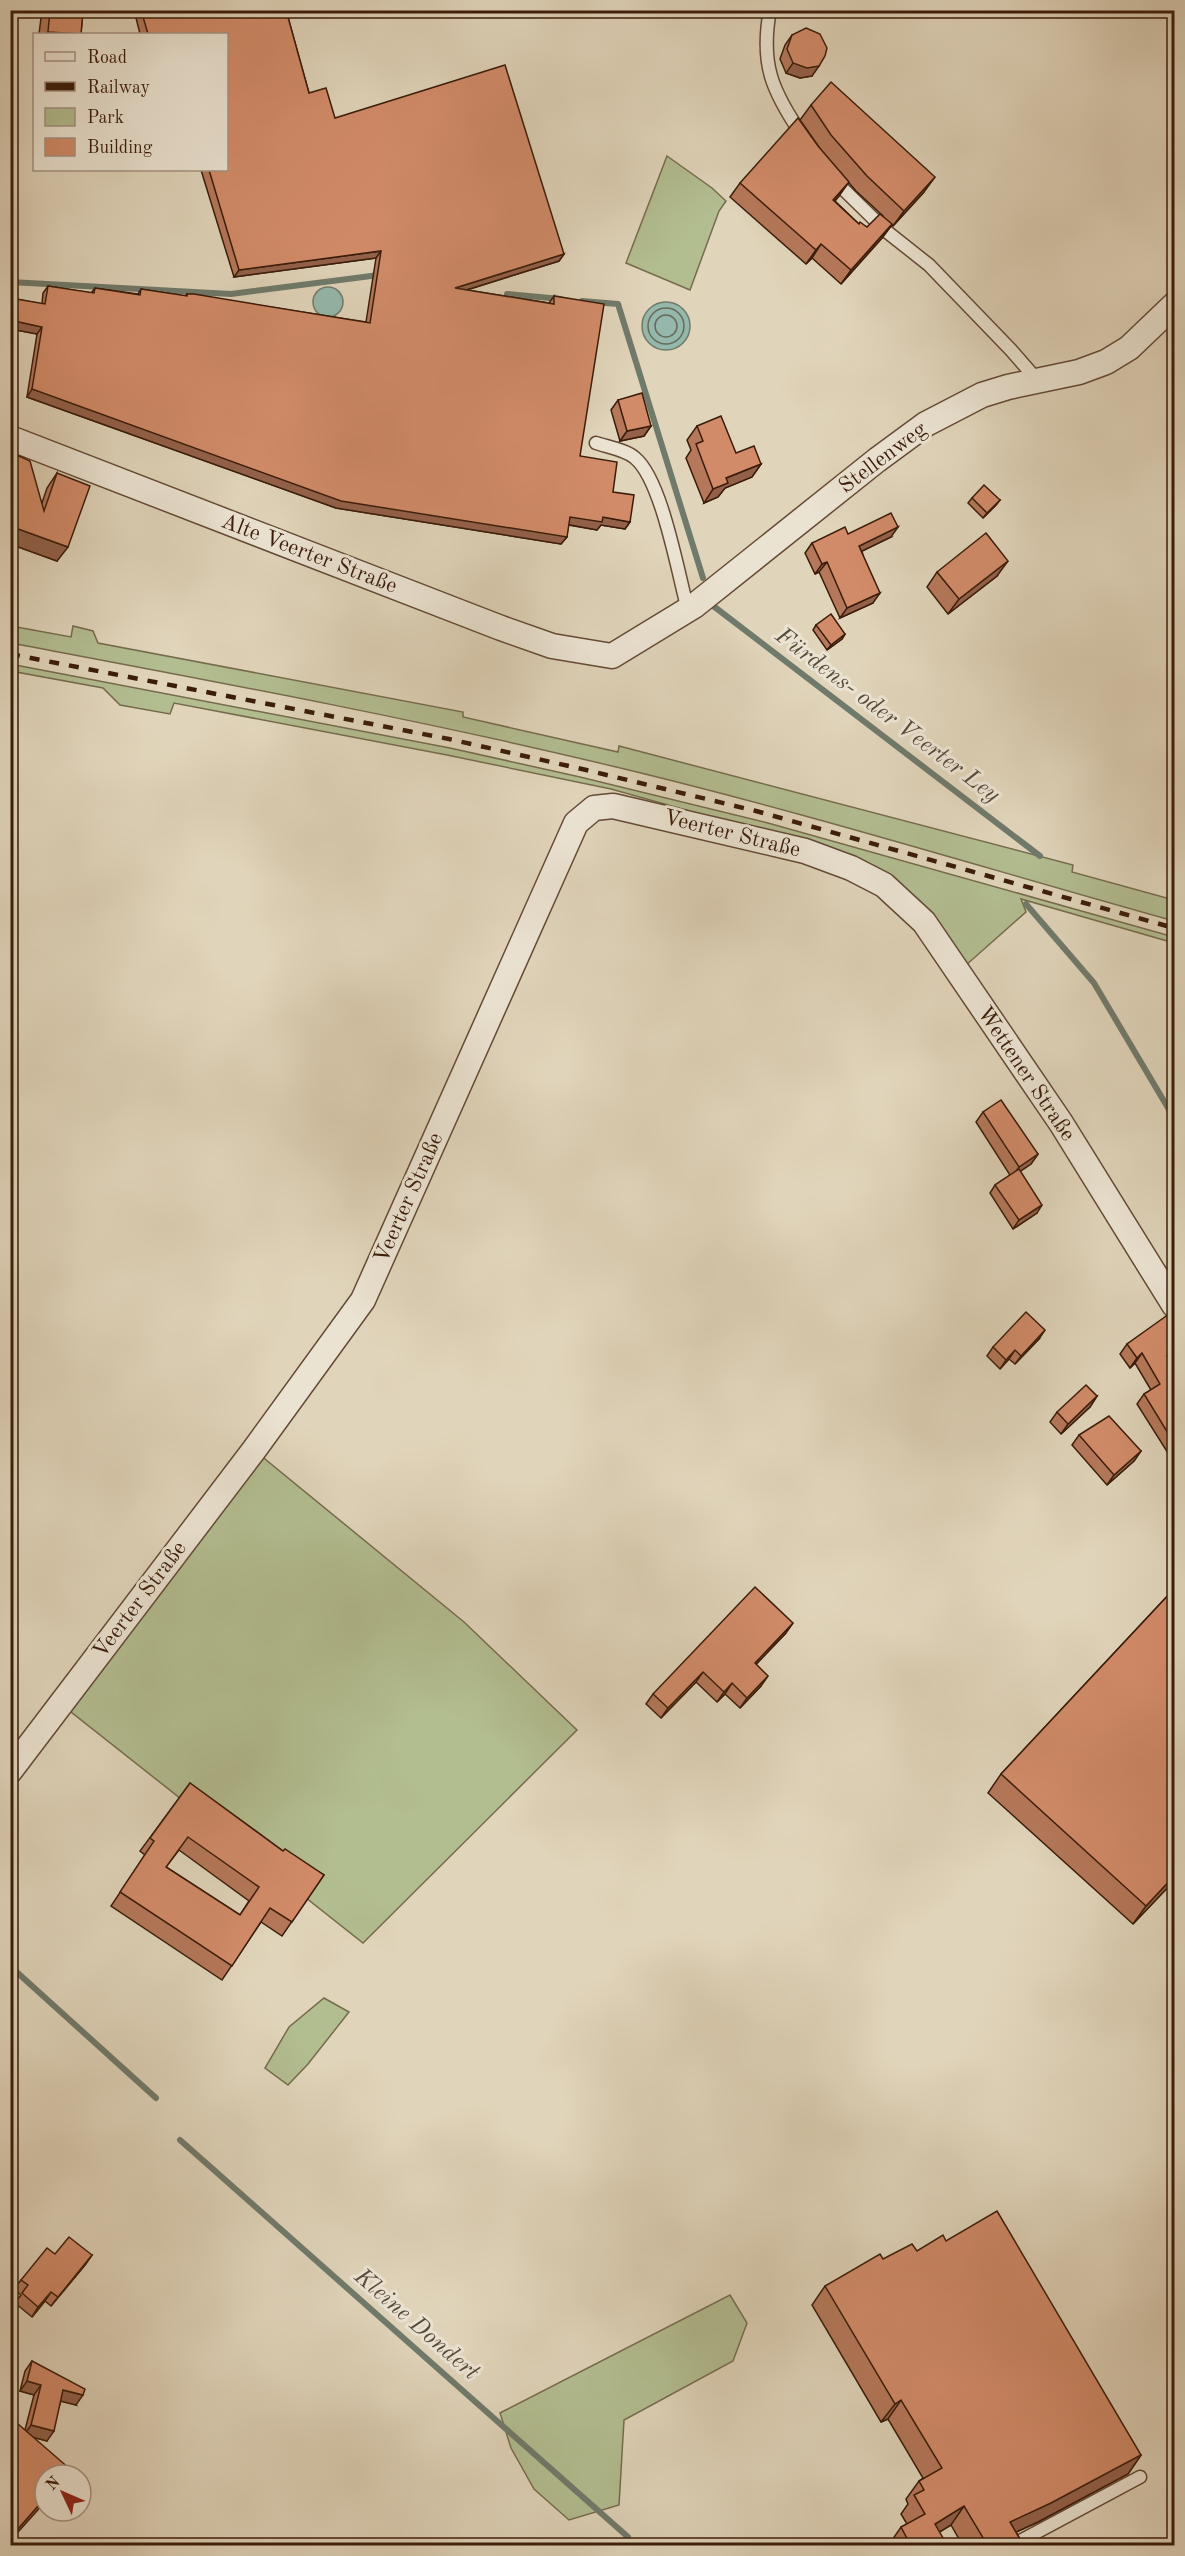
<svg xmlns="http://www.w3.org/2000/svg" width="1185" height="2556" font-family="'Old Standard TT',serif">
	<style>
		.green { fill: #b2bd90; stroke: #766c4d; stroke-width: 1.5 }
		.water { fill: #94b8ab; stroke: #707a6b; stroke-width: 1.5 }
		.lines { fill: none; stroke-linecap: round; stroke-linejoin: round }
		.shore { stroke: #686a5a; stroke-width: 1.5 }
		.stream { stroke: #707a6b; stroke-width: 6 }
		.service-casing { stroke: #644a36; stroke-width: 15 }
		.minor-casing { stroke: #644a36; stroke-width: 27 }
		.service { stroke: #ebe3d2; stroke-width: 12 }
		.minor { stroke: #ebe3d2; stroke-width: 24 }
		.rail { stroke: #3b1c0a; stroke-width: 4.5; stroke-dasharray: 10 10; stroke-linecap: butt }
		.wall { fill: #b5785a; stroke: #3b1c0a; stroke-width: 1.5; fill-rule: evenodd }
		.shaded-wall { fill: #93614a; stroke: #3b1c0a; stroke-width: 1.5 }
		.building { fill: #d28b69; stroke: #3b1c0a; stroke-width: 1.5; fill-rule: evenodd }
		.labels { text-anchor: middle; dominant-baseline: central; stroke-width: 6; stroke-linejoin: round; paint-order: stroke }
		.street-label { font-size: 22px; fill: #3b1c0a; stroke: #ebe3d2 }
		.water-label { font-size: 24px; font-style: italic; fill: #564b3a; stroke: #ebe3d2 }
	</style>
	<rect width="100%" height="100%" fill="#e0d4ba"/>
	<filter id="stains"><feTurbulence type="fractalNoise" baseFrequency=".00333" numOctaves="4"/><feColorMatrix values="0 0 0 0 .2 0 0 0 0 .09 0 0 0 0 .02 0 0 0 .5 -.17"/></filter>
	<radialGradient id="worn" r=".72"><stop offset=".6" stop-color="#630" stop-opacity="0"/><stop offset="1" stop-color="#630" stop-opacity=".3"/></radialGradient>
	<g class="green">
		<path d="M667 156 712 188 726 201 719 211 690 290 626 263Z"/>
		<path d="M11 626 71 637 73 626 93 631 98 643 463 712V717L618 752 619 746 1073 865 1072 872 1174 900V921C987 869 801 811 612 766 413 718 212 681 11 643Z"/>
		<path d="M10 664 450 748 580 777 768 823 1174 937V943L1021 899 1026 912 965 966 932 918 814 846 611 789 447 755 174 703 170 714 120 705 103 688 11 671Z"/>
		<path d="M254 1450 464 1622 577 1730 363 1943 61 1704Z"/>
		<path d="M324 1998 349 2012 308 2064 288 2085 265 2068 289 2027Z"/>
		<path d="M730 2295 747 2323 733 2361 624 2420 619 2505 569 2520 534 2489 511 2448 500 2413Z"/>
	</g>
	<g class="water">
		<circle cx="328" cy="302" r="15"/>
		<circle cx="666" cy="326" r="24"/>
	</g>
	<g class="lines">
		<g class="shore">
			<circle cx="666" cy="326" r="18"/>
			<circle cx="666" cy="326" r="11"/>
		</g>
		<g class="stream">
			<path d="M10 282 231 294 379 275"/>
			<path d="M507 294 560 299"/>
			<path d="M582 301 618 304 703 578"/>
			<path d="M712 605 1040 856"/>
			<path d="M1026 904 1094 983 1174 1118"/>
			<path d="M10 1966 156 2098"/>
			<path d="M180 2140 628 2537"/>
		</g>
		<defs>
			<g id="service">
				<path d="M770 10C760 64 772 91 802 135"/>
				<path d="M833 179 886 231 929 265 1011 350 1038 381"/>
				<path d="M596 443C608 447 626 450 635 458 662 480 678 574 688 610"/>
				<path d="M1011 2546 1140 2477"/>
			</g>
			<g id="minor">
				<path d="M10 438 501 628 552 646 612 656 694 606 877 460 926 424 982 395 1008 387 1079 372 1106 362 1129 348 1174 305"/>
				<path d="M10 1771 254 1450 363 1300 576 823 594 808 613 806 805 851 851 868 884 885 924 922 1061 1123 1174 1305"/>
			</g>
		</defs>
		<use href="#service" class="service-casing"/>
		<use href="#minor" class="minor-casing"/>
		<use href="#service" class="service"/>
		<use href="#minor" class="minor"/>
		<path class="rail" d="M10 654 449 739 582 769 756 811 1174 928"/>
	</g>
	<g class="wall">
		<path d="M42 10H83L81 34H39Z"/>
		<path d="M134 10H286L309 93 335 118 564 254 559 261 467 290 549 303 554 296 580 456 613 492 630 522 625 529 601 525 597 530 568 525 567 537 561 544 336 508 27 397 37 334 10 329V298L42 304 43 293 48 286 91 293 95 288 138 294 141 289 185 296 187 294 366 322 376 258 234 277 201 170H226V34H140Z"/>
		<path d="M792 35 812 76 800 78 786 73 780 59 785 45Z"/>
		<path d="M811 105 924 192 893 226 892 225 882 238 841 284 812 258 806 264 730 197 740 183 821 150 800 120ZM824 154 856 191 883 216 867 227 859 224 835 201 839 196Z"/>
		<path d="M618 400 651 426 644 436 620 441 611 410Z"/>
		<path d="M697 426 736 453 761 464 752 477 725 488 718 497 704 503 686 458 691 450 687 440Z"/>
		<path d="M10 452 42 503 47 488 57 473V561L10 544Z"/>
		<path d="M972 498 1000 500 996 505 983 518 968 503Z"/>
		<path d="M848 534 891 537 862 551 873 603 840 618 819 572 815 574 805 553 812 543Z"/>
		<path d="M937 572 997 576 948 614 927 587Z"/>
		<path d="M816 625 845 634 842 639 827 650 813 630Z"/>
		<path d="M983 1112 1038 1154 1031 1164 1020 1171 1037 1213 1013 1229 990 1193 995 1185 1010 1175 976 1122Z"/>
		<path d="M1174 1322V1356L1169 1360 1174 1369V1459L1173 1461 1137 1404 1144 1394 1151 1390 1135 1363 1130 1368 1120 1354 1127 1344Z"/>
		<path d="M1039 1339 1015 1364 1009 1359 1000 1369 987 1356 993 1347Z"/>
		<path d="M1097 1396 1090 1407 1061 1434 1050 1422 1057 1412Z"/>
		<path d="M1079 1435 1141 1451 1134 1461 1107 1485 1072 1445Z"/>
		<path d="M1174 1589V1729L1173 1730 1174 1731V1881L1133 1924 988 1793 1001 1774Z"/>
		<path d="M786 1633 756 1664 761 1686 740 1708 725 1694 717 1702 696 1682 661 1718 646 1704 653 1694Z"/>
		<path d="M190 1783 283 1851 324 1875 282 1936 261 1922 222 1980 111 1906 145 1855 140 1851ZM179 1850 249 1901 240 1915 166 1867Z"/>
		<path d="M946 2241 1141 2455 1128 2474 1038 2522 1016 2532 1024 2546H963L951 2525 939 2532 938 2546H888L901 2527 907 2524 901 2514 908 2504 906 2499 919 2481 923 2478 888 2419 881 2422 812 2305 825 2286 883 2259 917 2251Z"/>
		<path d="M55 2254 92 2255 85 2265 51 2306 45 2301 32 2317 15 2303 21 2295 14 2289 21 2280Z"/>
		<path d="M32 2361 76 2405 61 2401 47 2441 33 2437 10 2546 25 2430 34 2395 20 2391 25 2371Z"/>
	</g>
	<g class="shaded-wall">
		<path d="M48 32 78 34H46Z"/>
		<path d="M793 63 819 66 812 76 800 78 786 73Z"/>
		<path d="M935 177 924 192 893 226 904 211Z"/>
		<path d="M849 182 839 196 823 214 833 200Z"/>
		<path d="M892 224 882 238 841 284 851 270Z"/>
		<path d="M821 244 812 258 806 264 816 250Z"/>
		<path d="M381 251 376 258 234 277 239 270Z"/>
		<path d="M564 254 559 261 450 295 455 288Z"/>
		<path d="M10 320 42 327 37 334 10 329Z"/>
		<path d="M32 389 567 537 561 544 336 508 27 397Z"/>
		<path d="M651 426 644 436 620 441 627 431Z"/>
		<path d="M761 464 752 477 725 488 718 497 704 503 713 489 726 478Z"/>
		<path d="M1000 500 996 505 983 518 987 513Z"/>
		<path d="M570 517H603L630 522 625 529 601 525 597 530 565 524Z"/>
		<path d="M10 526 68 547 57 561 10 544Z"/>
		<path d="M898 527 891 537 852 556 859 546Z"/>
		<path d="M1008 561 997 576 948 614 959 599Z"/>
		<path d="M827 562 819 572 815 574 822 564Z"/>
		<path d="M880 593 873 603 840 618 847 608Z"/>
		<path d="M845 634 842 639 827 650 831 645Z"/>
		<path d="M1038 1154 1031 1164 1012 1177 1019 1167Z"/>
		<path d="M1042 1205 1037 1213 1013 1229 1019 1220Z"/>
		<path d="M1045 1330 1039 1339 1015 1364 1021 1356Z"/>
		<path d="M1015 1350 1009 1359 1000 1369 1006 1360Z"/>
		<path d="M1174 1351V1356L1160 1366 1167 1356Z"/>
		<path d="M1142 1353 1135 1363 1130 1368 1137 1358Z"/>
		<path d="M1097 1396 1090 1407 1061 1434 1068 1424Z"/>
		<path d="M1141 1451 1134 1461 1107 1485 1114 1475Z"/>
		<path d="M793 1623 786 1633 748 1673 755 1663Z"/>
		<path d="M703 1672 696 1682 661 1718 668 1708Z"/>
		<path d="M768 1676 761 1686 740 1708 747 1698Z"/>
		<path d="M732 1683 725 1694 717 1702 724 1692Z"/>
		<path d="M1174 1876V1881L1133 1924 1146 1906Z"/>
		<path d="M92 2255 85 2265 51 2306 58 2297Z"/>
		<path d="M51 2292 45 2301 32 2317 38 2307Z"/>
		<path d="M27 2381 41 2385 34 2395 20 2391Z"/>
		<path d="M63 2390 83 2395 76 2405 56 2400Z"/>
		<path d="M901 2400 888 2419 881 2422 895 2404Z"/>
		<path d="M31 2425 54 2431 47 2441 24 2435Z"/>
		<path d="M1141 2455 1128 2474 1038 2522 997 2541 1010 2522Z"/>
		<path d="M45 2498V2502L10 2541 11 2537Z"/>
		<path d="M964 2506 951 2525 922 2543 935 2524Z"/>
		<path d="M943 2538 938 2546H929Z"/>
	</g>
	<g class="building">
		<path d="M50 10H83L81 34 48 32Z"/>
		<path d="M141 10H286L309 93 326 88 335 118 505 65 564 254 455 288 554 304V296L604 304 580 456 617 462 613 492 634 495 630 522 603 517 602 522 570 517 567 537 341 501 32 389 42 327 10 320V298L45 304 48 286 94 293 95 288 140 295 141 289 187 296V294H194L370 323 381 251 239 270 209 170H226V34H148Z"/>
		<path d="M806 28 820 34 827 48 825 56 819 66 807 68 793 63 787 49 792 35Z"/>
		<path d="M831 82 935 177 904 211 867 176 831 135 811 105Z"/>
		<path d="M798 118 818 146 849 182 833 200 859 224 860 222 867 227 880 214 892 224 851 270 821 244 816 250 740 183Z"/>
		<path d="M642 393 651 426 627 431 618 400Z"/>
		<path d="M721 416 736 453 754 446 761 464 726 478 728 483 713 489 696 444 703 441 697 426Z"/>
		<path d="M10 452 30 461 44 511 57 473 90 486 68 547 10 526Z"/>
		<path d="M984 485 1000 500 987 513 972 498Z"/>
		<path d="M891 513 898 527 859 546 880 593 847 608 827 562 822 564 812 543 845 527 848 534Z"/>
		<path d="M986 533 1008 561 959 599 937 572Z"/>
		<path d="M831 614 845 634 831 645 816 625Z"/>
		<path d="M1001 1100 1038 1154 1019 1167 983 1112Z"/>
		<path d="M1019 1169 1042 1205 1019 1220 995 1185Z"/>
		<path d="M1026 1312 1045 1330 1021 1356 1015 1350 1006 1360 993 1347Z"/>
		<path d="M1169 1314 1174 1322V1351L1167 1356 1174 1369V1443L1144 1394 1160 1384 1142 1353 1137 1358 1127 1344Z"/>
		<path d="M1086 1385 1097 1396 1068 1424 1057 1412Z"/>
		<path d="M1109 1416 1141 1451 1114 1475 1079 1435Z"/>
		<path d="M755 1587 793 1623 755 1663 768 1676 747 1698 732 1683 724 1692 703 1672 668 1708 653 1694Z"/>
		<path d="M1174 1589V1724L1171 1728 1174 1731V1876L1146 1906 1001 1774Z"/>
		<path d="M190 1783 283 1851 285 1849 324 1875 292 1922 270 1908 232 1966 120 1892 154 1841 150 1838ZM188 1837 259 1887 240 1915 166 1867Z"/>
		<path d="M997 2211 1141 2455 1051 2503 1010 2522 1024 2546H988L964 2506 935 2524 943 2538 929 2546H911L901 2527 925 2514 914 2495 924 2490 919 2481 942 2468 901 2400 895 2404 825 2286 880 2254 883 2259 912 2244 917 2251 943 2235 946 2241Z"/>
		<path d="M69 2237 92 2255 58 2297 51 2292 38 2307 22 2293 28 2285 21 2280 47 2248 55 2254Z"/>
		<path d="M32 2361 85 2389 83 2395 63 2390 54 2431 31 2425 41 2385 27 2381Z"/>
		<path d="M10 2417 70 2469 65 2475H45V2498L11 2537 21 2546H10Z"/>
	</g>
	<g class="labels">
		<g class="street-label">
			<text transform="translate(883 458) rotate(-37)">Stellenweg</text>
			<text transform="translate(309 554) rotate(21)">Alte Veerter Straße</text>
			<text transform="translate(732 834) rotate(14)">Veerter Straße</text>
			<text transform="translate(1026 1074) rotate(56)">Wettener Straße</text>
			<text transform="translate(409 1198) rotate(-66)">Veerter Straße</text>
			<text transform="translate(140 1600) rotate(-53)">Veerter Straße</text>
		</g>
		<g class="water-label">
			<text transform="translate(887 716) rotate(37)">Fürdens- oder Veerter Ley</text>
			<text transform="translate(416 2325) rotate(41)">Kleine Dondert</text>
		</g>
	</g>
	<rect width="1185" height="2556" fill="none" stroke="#e0d4ba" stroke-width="36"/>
	<rect x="12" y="12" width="1161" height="2532" fill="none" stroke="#3b1c0a" stroke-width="3"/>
	<rect x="18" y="18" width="1149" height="2520" fill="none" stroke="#3b1c0a" stroke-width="1.5"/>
	<rect x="33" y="33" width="195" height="138" fill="#ebe3d2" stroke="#a59382" stroke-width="1.5"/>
	<rect x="45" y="52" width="30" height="9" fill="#ebe3d2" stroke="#a59382" stroke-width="1.5"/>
	<text x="87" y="63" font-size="18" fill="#3b1c0a">Road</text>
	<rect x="45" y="82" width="30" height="9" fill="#3b1c0a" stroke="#a59382" stroke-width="1.5"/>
	<text x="87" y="93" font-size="18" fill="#3b1c0a">Railway</text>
	<rect x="45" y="108" width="30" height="18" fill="#b2bd90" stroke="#a59382" stroke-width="1.5"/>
	<text x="87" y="123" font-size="18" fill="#3b1c0a">Park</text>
	<rect x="45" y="138" width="30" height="18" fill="#d28b69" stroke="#a59382" stroke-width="1.5"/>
	<text x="87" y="153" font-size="18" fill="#3b1c0a">Building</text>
	<g transform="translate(63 2493) rotate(314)"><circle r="28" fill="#ebe3d2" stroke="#a59382" stroke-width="1.5"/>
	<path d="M0-4.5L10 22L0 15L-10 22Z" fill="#8f2418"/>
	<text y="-9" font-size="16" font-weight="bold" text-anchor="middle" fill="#3b1c0a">N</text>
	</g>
	<rect width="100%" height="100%" filter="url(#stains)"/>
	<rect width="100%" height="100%" fill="url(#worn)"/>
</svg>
